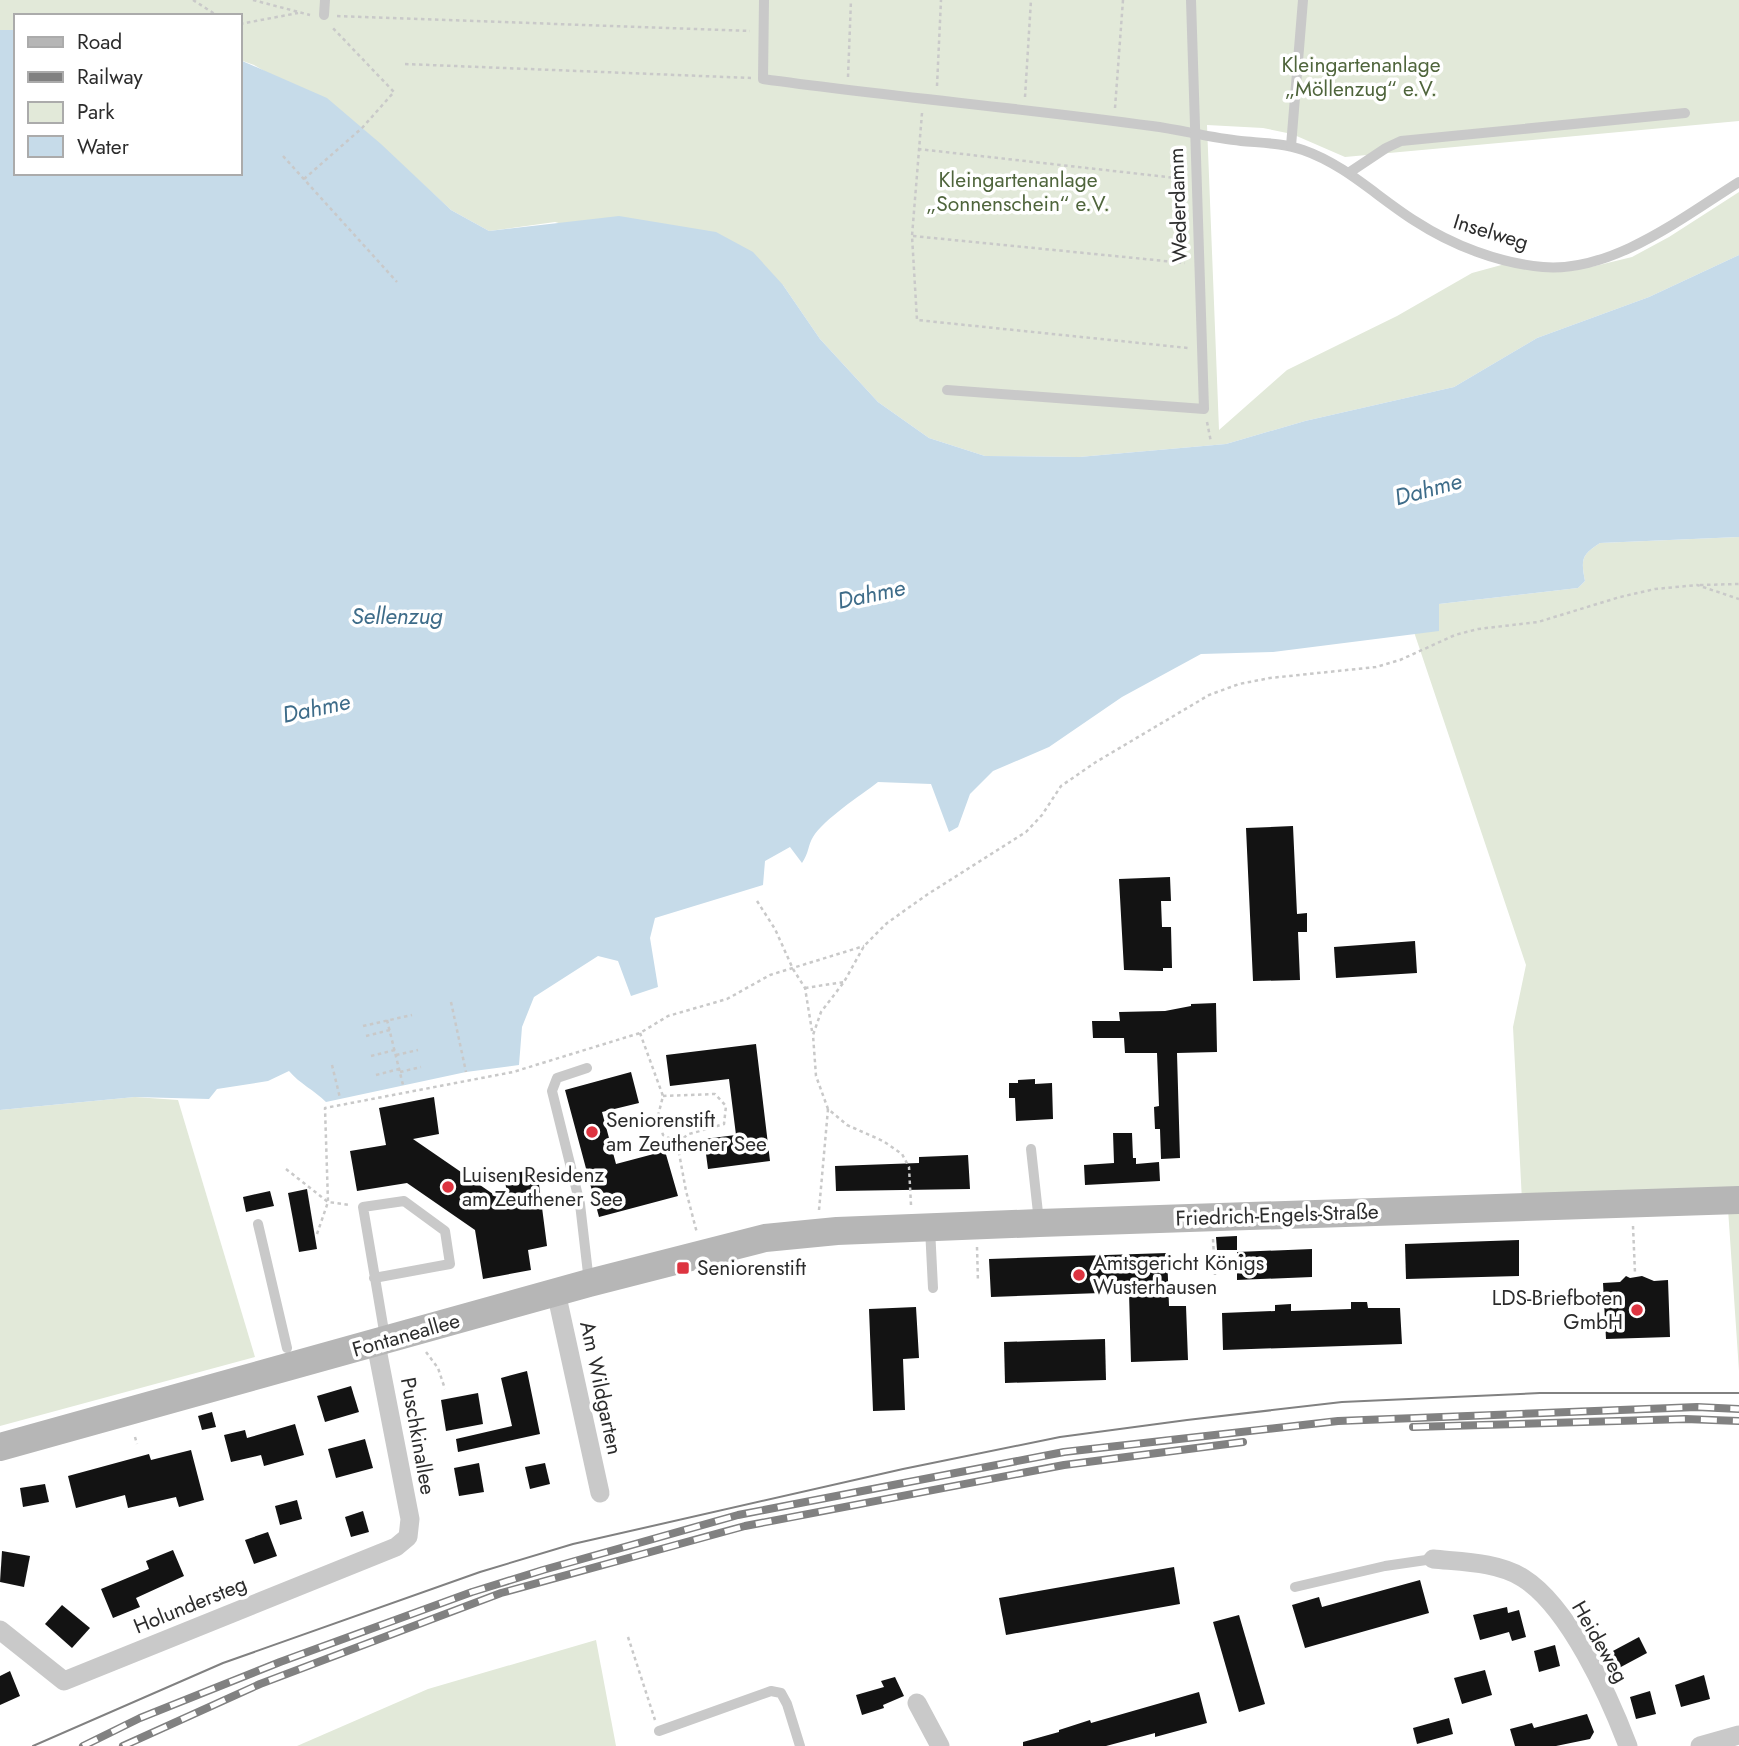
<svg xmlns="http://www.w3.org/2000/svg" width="1739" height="1746" font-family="Jost,sans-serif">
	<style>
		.green { fill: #e2e9d9 }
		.water { fill: #c6dbe9 }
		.building { fill: #131313 }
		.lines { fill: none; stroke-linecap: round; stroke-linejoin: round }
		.path { stroke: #c9c9c9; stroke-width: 2.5; stroke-dasharray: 3.5 3.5; stroke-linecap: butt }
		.lane { stroke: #c9c9c9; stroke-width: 10 }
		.street { stroke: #c9c9c9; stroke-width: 19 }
		.secondary { stroke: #b6b6b6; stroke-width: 28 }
		.tram { stroke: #818181; stroke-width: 2 }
		.rail-casing { stroke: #818181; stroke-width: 8 }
		.rail { stroke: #fff; stroke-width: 5; stroke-dasharray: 16; stroke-linecap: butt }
		.poi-dot { fill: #dd3440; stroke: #fff; stroke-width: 2.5 }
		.labels { text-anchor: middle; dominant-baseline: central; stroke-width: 7; stroke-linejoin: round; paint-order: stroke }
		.park-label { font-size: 21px; fill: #4f653c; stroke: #fff }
		.street-label { font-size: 21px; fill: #2c2c2c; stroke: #fff }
		.poi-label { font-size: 21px; fill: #2c2c2c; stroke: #fff; text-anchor: start }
		.water-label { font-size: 23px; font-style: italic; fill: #3e6c89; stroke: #fff }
	</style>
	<rect width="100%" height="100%" fill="#fff"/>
	<g class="green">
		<path d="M0 0H1739V121L1345 157 1292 134 1263 128 1207 125 1219 430 1287 370 1397 316 1472 273 1505 264 1591 267 1632 257 1669 237 1739 192V255L1649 297 1537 338 1454 387 1305 421 1226 444 1079 457 985 456 929 438 878 402 820 339 783 285 555 222 489 231 451 210 362 128 254 65 240 60V16H16V30H0Z"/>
		<path d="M1739 537V1371L1727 1194 1522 1201 1513 1027 1526 965 1414 632 1439 630V604L1578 588 1585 581C1581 560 1581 555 1600 543Z"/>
		<path d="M135 1097 178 1100 255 1357 0 1426V1110Z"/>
		<path d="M596 1640 616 1746H297L428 1689Z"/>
	</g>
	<path class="water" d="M0 30H16V173H240V60L327 98 381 144 451 210 489 231 619 216 716 232 753 252 783 285 820 339 878 402 929 438 985 456 1079 457 1226 444 1305 421 1454 387 1537 338 1649 297 1739 255V537L1600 543C1581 555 1581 560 1585 581L1578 588 1439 604V631L1273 652 1201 654 1122 697 1049 747 993 771 970 794 958 827 949 832 931 784 878 782C860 796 824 819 813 837 808 845 809 853 802 863L790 847 765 861 763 885 655 918 650 938 658 987 631 996 618 961 598 956 534 997 522 1027 519 1065 466 1072 326 1102C314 1090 300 1084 289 1071L268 1081 217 1089 209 1099 135 1097 0 1110Z"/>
	<g class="building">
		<path d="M1293 826 1297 914 1307 913V932H1298L1300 980 1253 981 1246 828Z"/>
		<path d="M1170 877 1171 901H1161L1162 927H1171L1172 968H1163V971L1124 970 1119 879Z"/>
		<path d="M1415 941 1417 973 1336 978 1334 947Z"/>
		<path d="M1216 1003 1217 1052 1177 1053 1180 1158 1161 1159 1160 1129H1155L1154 1107 1159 1106 1157 1053H1125L1124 1038H1093L1092 1021H1120L1119 1012 1165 1011 1191 1006V1004Z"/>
		<path d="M756 1044 770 1161 708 1169 704 1139 736 1135 729 1079 670 1086 666 1055Z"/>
		<path d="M631 1072 639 1103 602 1112 616 1164 665 1151 678 1196 599 1217 565 1090Z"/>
		<path d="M1035 1079V1084L1052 1083 1053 1119 1016 1121 1015 1098H1009V1083H1018V1080Z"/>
		<path d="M434 1097 439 1134 413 1139 509 1205 504 1175 537 1169 547 1246 528 1250 531 1270 483 1279 475 1230 407 1183 357 1191 350 1151 386 1145 379 1108Z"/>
		<path d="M1113 1133H1132L1133 1158H1136V1164L1159 1162 1160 1181 1085 1185 1084 1165 1114 1163Z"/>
		<path d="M968 1155 970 1189 836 1191 835 1166 919 1163V1157Z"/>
		<path d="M307 1189 317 1249 299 1252 288 1193Z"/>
		<path d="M270 1191 274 1206 246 1212 243 1197Z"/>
		<path d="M1237 1236V1250H1217L1216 1237Z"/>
		<path d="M1519 1240V1276L1406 1279 1405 1244Z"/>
		<path d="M1312 1249V1277L1237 1280V1252Z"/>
		<path d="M1167 1253 1169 1306H1186L1188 1360 1131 1362 1129 1292 991 1297 989 1259Z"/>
		<path d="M1626 1276 1630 1278 1642 1276 1654 1281 1668 1280 1670 1337 1606 1339 1603 1283 1620 1282Z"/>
		<path d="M1351 1302H1367L1368 1308H1400L1402 1344 1223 1350 1222 1313 1275 1311V1305L1291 1304V1311L1351 1309Z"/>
		<path d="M916 1307 919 1358 903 1359 905 1410 873 1411 869 1309Z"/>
		<path d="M1105 1339 1106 1380 1005 1383 1004 1342Z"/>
		<path d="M527 1371 540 1434 458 1452 456 1439 512 1426 501 1378Z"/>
		<path d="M351 1386 359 1412 325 1422 317 1396Z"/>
		<path d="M478 1393 483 1424 446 1431 441 1400Z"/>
		<path d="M212 1412 216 1427 202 1430 198 1416Z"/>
		<path d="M295 1424 304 1455 264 1466 261 1455 231 1462 224 1435 245 1430 247 1438Z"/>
		<path d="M365 1439 373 1468 336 1478 328 1449Z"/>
		<path d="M191 1450 204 1500 179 1507 176 1497 128 1508 125 1495 76 1508 68 1476 149 1454 151 1460Z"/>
		<path d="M479 1463 484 1492 459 1496 454 1468Z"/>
		<path d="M545 1463 550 1484 530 1489 525 1467Z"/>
		<path d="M45 1484 49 1502 23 1507 20 1488Z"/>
		<path d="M297 1500 302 1519 280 1525 275 1506Z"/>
		<path d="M363 1511 369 1532 351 1537 345 1517Z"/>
		<path d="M268 1532 277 1556 254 1564 245 1540Z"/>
		<path d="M173 1550 184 1576 136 1598 140 1607 113 1618 101 1589 149 1569 146 1561Z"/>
		<path d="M2 1551 30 1556 24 1587 0 1582Z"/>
		<path d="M1174 1567 1180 1604 1006 1635 999 1598Z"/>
		<path d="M1420 1580 1429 1613 1305 1648 1292 1605 1319 1597 1322 1607Z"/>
		<path d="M62 1605 90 1628 72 1648 45 1624Z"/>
		<path d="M1507 1607 1508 1613 1519 1610 1526 1637 1512 1641 1509 1632 1480 1640 1473 1615Z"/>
		<path d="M1239 1615 1265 1704 1239 1712 1213 1622Z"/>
		<path d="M1639 1637 1647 1653 1619 1668 1611 1652Z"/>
		<path d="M1555 1645 1560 1666 1539 1672 1534 1651Z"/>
		<path d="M1485 1670 1492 1695 1462 1704 1454 1678Z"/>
		<path d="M10 1671 20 1696 0 1705V1676Z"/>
		<path d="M1704 1675 1710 1699 1681 1707 1675 1685Z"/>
		<path d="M895 1677 904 1696 883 1705 884 1708 862 1715 856 1695 884 1687 881 1681Z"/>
		<path d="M1650 1691 1656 1714 1636 1719 1630 1697Z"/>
		<path d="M1199 1692 1207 1723 1155 1737V1733L1106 1746H1023V1742L1059 1732V1730L1090 1720 1091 1723Z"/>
		<path d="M1587 1714 1594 1732 1590 1739 1556 1746H1515L1510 1729 1532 1723 1534 1728Z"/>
		<path d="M1449 1718 1453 1734 1417 1744 1413 1728Z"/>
	</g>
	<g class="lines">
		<g class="path">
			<path d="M193 0 218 16"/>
			<path d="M253 0 310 15"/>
			<path d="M337 16 750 31"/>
			<path d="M240 24 298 13"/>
			<path d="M405 64 751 78"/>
			<path d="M848 77 851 0"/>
			<path d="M937 86 941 0"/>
			<path d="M1025 97 1031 0"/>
			<path d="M1115 108 1123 0"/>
			<path d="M922 113 912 236 917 320 1188 348"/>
			<path d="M918 149 1185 179"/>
			<path d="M283 156 397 282"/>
			<path d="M304 179 362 128 394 92 331 26"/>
			<path d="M913 236 1185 263"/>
			<path d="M1207 422 1211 442"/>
			<path d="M1700 585 1739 584"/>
			<path d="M757 901 775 929 793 969 805 988 812 1031"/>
			<path d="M805 988 844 982"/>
			<path d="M451 1002 466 1072"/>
			<path d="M387 1020 403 1085"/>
			<path d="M363 1026 412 1015"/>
			<path d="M640 1033 663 1096 658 1116 663 1135 677 1142 686 1191 697 1233"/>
			<path d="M366 1036 390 1030"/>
			<path d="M396 1055 418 1050"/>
			<path d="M371 1056 395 1050"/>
			<path d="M332 1065 340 1098"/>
			<path d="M400 1072 421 1067"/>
			<path d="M376 1075 399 1069"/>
			<path d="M663 1096 715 1094 726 1106 724 1124 689 1134 677 1142"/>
			<path d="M286 1169 328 1202 349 1205"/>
			<path d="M911 1205 909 1167 902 1154 883 1141 847 1125 828 1109 816 1076 813 1035 821 1012 844 982 864 946 887 923 928 894 1026 832 1042 815 1061 786 1096 762 1209 695 1239 684 1270 678 1376 667 1400 660 1455 635 1478 629 1538 622 1620 597 1655 589 1697 585 1739 599"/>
			<path d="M819 1210 828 1109"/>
			<path d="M1633 1226 1635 1273"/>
			<path d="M317 1234 328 1202 325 1108 513 1072 640 1033 668 1016 727 999 770 975 864 946"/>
			<path d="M1213 1239 1215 1275"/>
			<path d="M977 1247 978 1282"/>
			<path d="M426 1352 438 1368 445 1389"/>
			<path d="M135 1437 137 1444"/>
			<path d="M628 1637 655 1720"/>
		</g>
		<g class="lane">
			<path d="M764 0 763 79C892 97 1022 108 1152 126 1182 130 1211 138 1241 141 1262 143 1283 143 1303 150 1346 165 1377 197 1415 221 1452 245 1498 263 1543 267 1612 273 1683 217 1739 182"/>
			<path d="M324 15 325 0"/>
			<path d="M1291 146 1303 0"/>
			<path d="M1350 172 1386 148 1401 141 1685 113"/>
			<path d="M947 390 1204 409 1191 0"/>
			<path d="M587 1068 557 1078 552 1091 580 1204 589 1282"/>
			<path d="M1031 1149 1039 1222"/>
			<path d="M258 1224 287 1348"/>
			<path d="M930 1228 933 1288"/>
			<path d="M374 1278 450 1264 445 1231 404 1201 363 1207 385 1337"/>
			<path d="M1295 1587 1385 1566 1433 1559"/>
			<path d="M659 1731 771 1691 781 1693 787 1704 800 1746"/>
		</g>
		<g class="street">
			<path d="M556 1292 600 1493"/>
			<path d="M1433 1559C1462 1562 1498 1562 1523 1578 1569 1607 1609 1696 1628 1746"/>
			<path d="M0 1630 64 1681 396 1547 408 1537 410 1519 376 1344"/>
			<path d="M917 1703 940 1746"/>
			<path d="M1700 1746 1739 1735"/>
		</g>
		<path class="secondary" d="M0 1447 589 1283 765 1238 837 1231 1039 1223 1739 1200"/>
		<path class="tram" d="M33 1746 223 1663 480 1572 573 1544 903 1469 1060 1437 1187 1420 1342 1402 1540 1393H1739"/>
		<defs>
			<g id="rail">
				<path d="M1413 1427 1685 1419 1739 1421"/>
				<path d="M83 1746 140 1718 280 1662 472 1592 543 1570 738 1515 1064 1452 1338 1421 1697 1407 1739 1409"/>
				<path d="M123 1746 260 1684 501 1593 745 1526 1064 1465 1243 1442"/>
			</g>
		</defs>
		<use href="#rail" class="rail-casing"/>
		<use href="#rail" class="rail"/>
	</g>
	<g class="poi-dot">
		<circle cx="592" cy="1132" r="7"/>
		<circle cx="448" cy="1187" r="7"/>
		<rect x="676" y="1261" width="14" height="14" rx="3.5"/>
		<circle cx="1079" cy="1275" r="7"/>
		<circle cx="1637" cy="1310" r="7"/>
	</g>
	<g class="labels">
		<g class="park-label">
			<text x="1361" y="65">Kleingartenanlage<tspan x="1361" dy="24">„Möllenzug“ e.V.</tspan></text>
			<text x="1018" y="180">Kleingartenanlage<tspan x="1018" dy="24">„Sonnenschein“ e.V.</tspan></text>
		</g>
		<g class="street-label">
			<text transform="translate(1178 205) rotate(-92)">Wederdamm</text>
			<text transform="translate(1491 232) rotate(17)">Inselweg</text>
			<text transform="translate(1277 1215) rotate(-2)">Friedrich-Engels-Straße</text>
			<text transform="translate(406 1335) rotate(-16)">Fontaneallee</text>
			<text transform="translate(601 1388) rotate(78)">Am Wildgarten</text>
			<text transform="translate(418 1436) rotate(80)">Puschkinallee</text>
			<text transform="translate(190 1605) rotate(-22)">Holundersteg</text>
			<text transform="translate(1600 1642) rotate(60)">Heideweg</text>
		</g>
		<g class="poi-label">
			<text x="606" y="1120">Seniorenstift<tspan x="606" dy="24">am Zeuthener See</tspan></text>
			<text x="462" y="1175">Luisen Residenz<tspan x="462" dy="24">am Zeuthener See</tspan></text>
			<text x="1093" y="1263">Amtsgericht Königs<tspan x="1093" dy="24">Wusterhausen</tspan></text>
			<text x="697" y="1268">Seniorenstift</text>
			<text x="1623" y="1298" text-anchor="end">LDS-Briefboten<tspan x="1623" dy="24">GmbH</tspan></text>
		</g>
		<g class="water-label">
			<text transform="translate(1428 489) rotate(-15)">Dahme</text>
			<text transform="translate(871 594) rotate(-12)">Dahme</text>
			<text x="397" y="616">Sellenzug</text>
			<text transform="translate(316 708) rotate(-12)">Dahme</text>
		</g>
	</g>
	<rect x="14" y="14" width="228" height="161" fill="#ffffff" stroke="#ababab" stroke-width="2"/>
	<rect x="28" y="37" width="35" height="10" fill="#b6b6b6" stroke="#ababab" stroke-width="2"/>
	<text x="77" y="49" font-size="21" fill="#2c2c2c">Road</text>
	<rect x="28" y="72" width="35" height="10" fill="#818181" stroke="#ababab" stroke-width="2"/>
	<text x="77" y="84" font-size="21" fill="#2c2c2c">Railway</text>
	<rect x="28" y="102" width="35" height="21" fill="#e2e9d9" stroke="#ababab" stroke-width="2"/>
	<text x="77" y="119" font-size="21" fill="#2c2c2c">Park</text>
	<rect x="28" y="136" width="35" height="21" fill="#c6dbe9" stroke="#ababab" stroke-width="2"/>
	<text x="77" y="154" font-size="21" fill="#2c2c2c">Water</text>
</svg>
